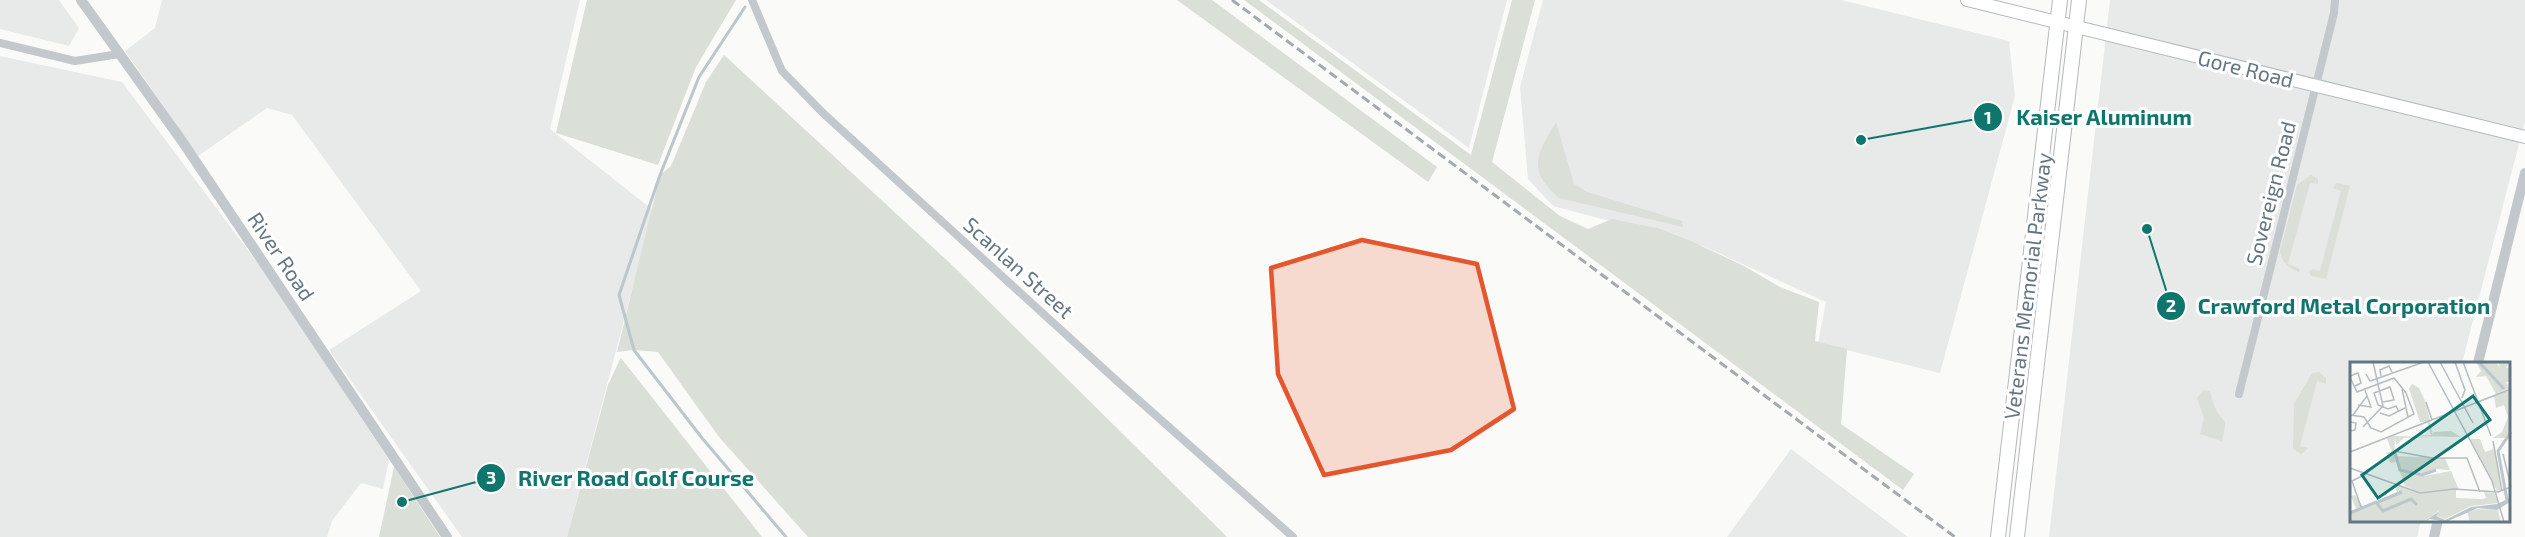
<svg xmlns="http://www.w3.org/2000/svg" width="2525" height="537" font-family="'Exo 2',sans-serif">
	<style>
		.built { fill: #e8e9e9 }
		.green { fill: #dadfd7 }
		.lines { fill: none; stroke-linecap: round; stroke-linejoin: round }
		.stream { stroke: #bbc7cb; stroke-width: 3 }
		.secondary-casing { stroke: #b3babf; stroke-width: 14 }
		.trunk-casing { stroke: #b4b9bd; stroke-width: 16 }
		.minor { stroke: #c3c8cc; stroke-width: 8 }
		.tertiary { stroke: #c3c8cc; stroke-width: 10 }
		.secondary { stroke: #fff; stroke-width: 12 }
		.trunk { stroke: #fff; stroke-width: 14 }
		.rail { stroke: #a2aab0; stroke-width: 3; stroke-dasharray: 9 4.5; stroke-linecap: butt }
		.marked { fill: #e4572e; fill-opacity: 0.2; stroke: #e4572e; stroke-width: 4.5; stroke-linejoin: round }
		.labels { text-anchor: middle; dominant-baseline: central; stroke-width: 6; stroke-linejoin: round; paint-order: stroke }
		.street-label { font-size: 21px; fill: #657683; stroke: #fff }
		.inset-river { fill: none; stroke: #bbc7cb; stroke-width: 3 }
		.inset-road { fill: none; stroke: #b5bdc2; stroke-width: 1.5 }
		.view { fill: #0f766e; fill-opacity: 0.15; stroke: #0f766e; stroke-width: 3 }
		.inset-edge { fill: none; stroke: #657683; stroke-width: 3 }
		.leader { fill: none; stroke: #0f766e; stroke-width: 2 }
		.callout-dot { fill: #0f766e; stroke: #fff; stroke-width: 2 }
		.mark-label { font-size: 18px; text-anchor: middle; font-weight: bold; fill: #fff }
		.callout-label { font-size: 22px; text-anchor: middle; font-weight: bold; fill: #0f766e; stroke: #fff; stroke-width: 6; stroke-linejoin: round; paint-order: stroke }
	</style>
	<rect width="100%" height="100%" fill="#fafaf8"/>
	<g class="built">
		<path d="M0 0H59L79 28 69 46 0 29Z"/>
		<path d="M162 0H580L550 129 653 210 567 537H462L329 350 421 291 292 115 267 108 198 156 125 51 155 28Z"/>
		<path d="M1266 0H1507L1469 148Z"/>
		<path d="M1543 0H1841L2009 41 2015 96 1940 373 1818 343 1826 302 1703 246 1553 206 1528 179 1520 87Z"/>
		<path d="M2110 0H2525V121L2462 363H2351V520L2421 521 2417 537H2049Z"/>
		<path d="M0 56 122 82 265 273 389 460 383 489 361 483 332 521 327 537H0Z"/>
		<path d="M1791 449 1908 537H1727Z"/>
	</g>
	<g class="green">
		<path d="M587 0H736L696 67 658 165 556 133Z"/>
		<path d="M1177 0H1212L1437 167 1428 182Z"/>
		<path d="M1244 0H1259L1471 155 1512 0H1535L1492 162 1560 216 1588 229 1612 219 1657 228 1691 241 1744 266 1780 287 1819 302 1815 341 1847 349 1841 424 1914 474 1903 490Z"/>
		<path d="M724 55 953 266 1227 537H808L719 437 658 352 634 350 617 352 660 175 671 166 706 82Z"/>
		<path d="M1556 122 1574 184 1587 192 1682 221 1683 227 1559 198C1526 169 1537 155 1556 122Z"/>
		<path d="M2311 175 2318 179V184L2310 183 2288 264 2300 269 2299 272C2288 268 2282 263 2280 251L2297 185Z"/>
		<path d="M2337 183 2350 186 2326 279 2311 276 2309 271 2312 269 2320 271 2341 191 2332 188Z"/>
		<path d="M621 357V358L762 537H567L608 385Z"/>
		<path d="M2319 372 2326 378V384L2317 381 2300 446 2308 448 2301 454 2293 449 2294 404 2312 373Z"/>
		<path d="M2204 390 2209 391C2212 396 2212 400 2214 405 2222 426 2229 412 2222 441L2200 434 2204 418 2197 398Z"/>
		<path d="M394 467 440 537H379Z"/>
	</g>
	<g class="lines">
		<path class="stream" d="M745 7 699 77 660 175 619 295 634 350 702 438 786 537"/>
		<defs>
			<path id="secondary" d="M1967 0 2525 137"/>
			<g id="trunk">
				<path d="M1998 537 2060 0"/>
				<path d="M2017 537 2079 0"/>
			</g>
		</defs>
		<use href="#secondary" class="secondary-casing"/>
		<use href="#trunk" class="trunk-casing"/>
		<g class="minor">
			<path d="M752 0 782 71 824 114 1117 381 1293 537"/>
			<path d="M0 43 75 61 119 54"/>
			<path d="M2239 394 2334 13 2335 0"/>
		</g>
		<g class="tertiary">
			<path d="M81 0 182 141 447 537"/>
			<path d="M2478 363 2525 173"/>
			<path d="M2434 537 2438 520"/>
		</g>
		<use href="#secondary" class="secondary"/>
		<use href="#trunk" class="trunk"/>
		<path class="rail" d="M1232 0 1955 537"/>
	</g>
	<path class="marked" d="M1362 240 1477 264 1514 409 1451 450 1324 475 1278 374 1271 268Z"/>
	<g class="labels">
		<g class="street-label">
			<text transform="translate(2246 68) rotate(14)">Gore Road</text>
			<text transform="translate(2270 193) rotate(-76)">Sovereign Road</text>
			<text transform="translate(282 256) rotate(56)">River Road</text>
			<text transform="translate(1019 267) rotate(42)">Scanlan Street</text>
			<text transform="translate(2027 286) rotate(-83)">Veterans Memorial Parkway</text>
		</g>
	</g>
	<g transform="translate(2350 362)">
		<rect width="160" height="160" fill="#fafaf8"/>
		<path d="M126 0H146L150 6 148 0H160L156 6 160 5V20H156L160 26 146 32 136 14 126 15 131 9ZM62 22 69 26 76 41 83 73 84 70 101 69 111 75 64 74 81 73 77 60H70L59 27ZM159 28 160 76H143L152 70 158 55 154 43 146 46 144 34ZM42 74 80 75 54 76 46 83 45 75 44 94 95 96 100 108 86 107 73 112 50 109 74 114 101 109 109 128 68 130 55 124 46 100 40 101 36 91 42 89 37 77ZM120 77H130L135 90 144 87 151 128 147 129ZM43 121 67 130 106 128V136L132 137 136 136 134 130 144 131 148 141 121 144 95 157 86 154 90 148 73 160H0V150L11 145 6 147 1 134 5 133 13 145 47 130ZM128 147 148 148 151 160H119L118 150Z" fill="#dadfd7"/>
		<path d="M160 136V140L147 148 128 146 96 160 80 157 73 160 90 149 86 154 95 158 121 145 147 142Z" fill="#bbc7cb"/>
		<path class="inset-river" d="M129 0 154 27M45 91 50 108 72 113 86 108M157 138 148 89 161 70M28 140 52 130M0 151 26 140 33 149 61 137 67 143"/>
		<path class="inset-road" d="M78 0 142 119 154 160M90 0 123 61M105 0 115 28 112 36M113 0 141 74M16 12 20 19 74 0M0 14 8 11 11 21 5 24M31 14 30 8 39 4 42 10M0 15 7 30 44 16 56 31 64 52 31 70 21 66 14 55 0 53M52 27 58 55M33 40 44 38 40 25 24 31 28 43 38 47 46 44 49 50M76 40 82 58M8 43 21 45 15 28M30 51 39 54 55 46M3 53 17 34M0 60 6 61 5 68 0 69M13 65 33 44 23 0M143 79 152 129M44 89 82 96H117L130 130M0 90 161 27M153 92 161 125M0 106 70 131 104 127 148 130 161 125M11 145 2 119 18 111"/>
		<path class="view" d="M123 34 140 58 28 136 12 113Z"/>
		<rect width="160" height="160" class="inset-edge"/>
	</g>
	<path class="leader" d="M1861 140L1988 117M2147 229L2171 306M402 502L491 478"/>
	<g class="callout-dot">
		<circle cx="1861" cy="140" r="6"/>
		<circle cx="2147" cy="229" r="6"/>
		<circle cx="402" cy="502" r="6"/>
		<circle cx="1988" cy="117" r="15"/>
		<circle cx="2171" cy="306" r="15"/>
		<circle cx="491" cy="478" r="15"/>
	</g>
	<g class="mark-label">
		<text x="1988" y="124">1</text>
		<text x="2171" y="312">2</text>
		<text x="491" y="484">3</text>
	</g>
	<g class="callout-label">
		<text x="2104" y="125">Kaiser Aluminum</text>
		<text x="2344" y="314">Crawford Metal Corporation</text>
		<text x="636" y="486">River Road Golf Course</text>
	</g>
</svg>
